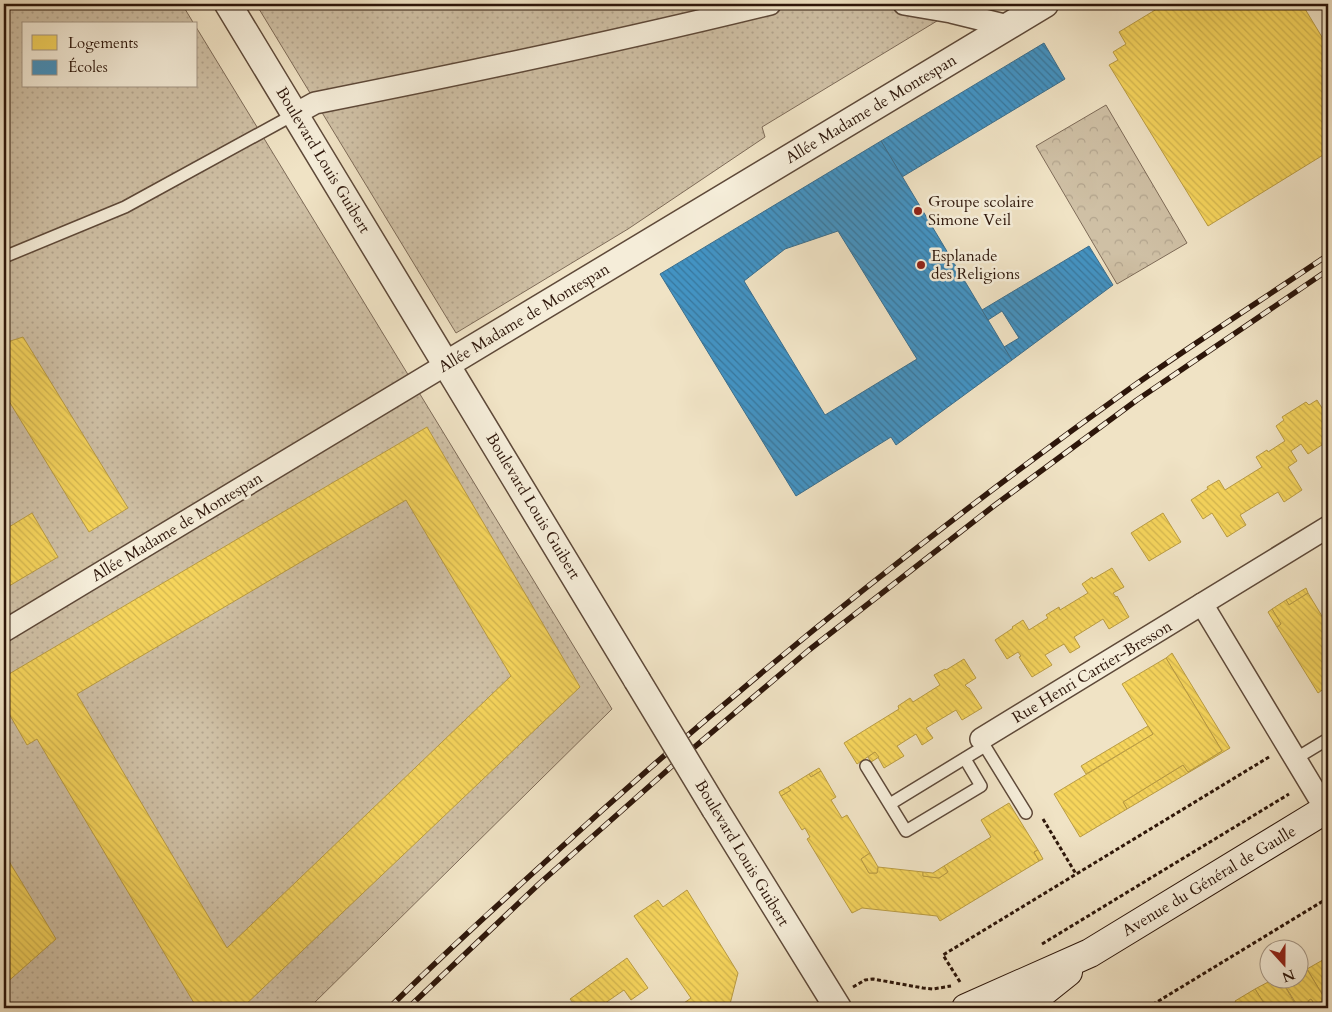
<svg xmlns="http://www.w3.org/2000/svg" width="1332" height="1012" font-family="Cardo,serif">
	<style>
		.grass { fill: url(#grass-dots); stroke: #7e6b58 }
		.park { fill: url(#park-crowns); stroke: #7e6b58 }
		.homes { fill: url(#homes-back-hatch); stroke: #ba9c43; fill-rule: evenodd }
		.schools { fill: url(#schools-back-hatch); stroke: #3c6e8c; fill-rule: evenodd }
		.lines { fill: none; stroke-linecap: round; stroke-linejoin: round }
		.service-casing { stroke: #5e4939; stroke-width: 14 }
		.minor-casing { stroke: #5e4939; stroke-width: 24 }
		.tertiary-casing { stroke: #5e4939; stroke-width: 29 }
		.secondary-casing { stroke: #2d160a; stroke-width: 30 }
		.path { stroke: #2d160a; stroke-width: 3; stroke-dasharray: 4 2.5; stroke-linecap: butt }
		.service { stroke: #f5edd9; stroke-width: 11 }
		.minor { stroke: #f5edd9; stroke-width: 21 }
		.tertiary { stroke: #f5edd9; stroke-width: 26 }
		.secondary { stroke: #f5edd9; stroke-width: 28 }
		.rail-casing { stroke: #2d160a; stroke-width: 5.5 }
		.rail { stroke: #f5edd9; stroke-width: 4; stroke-dasharray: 11; stroke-linecap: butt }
		.tertiary-bridge-casing { stroke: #5e4939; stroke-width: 29; stroke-linecap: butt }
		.tertiary-bridge { stroke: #f5edd9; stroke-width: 26 }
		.poi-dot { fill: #8f2418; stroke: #f5edd9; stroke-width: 2 }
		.labels { text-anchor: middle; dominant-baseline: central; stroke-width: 5; stroke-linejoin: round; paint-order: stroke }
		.street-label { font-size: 16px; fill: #2d160a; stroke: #f5edd9 }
		.poi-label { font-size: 16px; fill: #2d160a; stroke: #f5edd9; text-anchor: start }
	</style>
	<defs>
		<pattern id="grass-dots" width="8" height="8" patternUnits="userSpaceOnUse" patternTransform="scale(1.25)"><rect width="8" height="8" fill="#cfc0a5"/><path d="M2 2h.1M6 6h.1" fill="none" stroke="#b2a48d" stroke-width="1.8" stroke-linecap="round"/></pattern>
		<pattern id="park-crowns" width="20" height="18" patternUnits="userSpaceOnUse" patternTransform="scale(1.25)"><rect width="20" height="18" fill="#cfc0a5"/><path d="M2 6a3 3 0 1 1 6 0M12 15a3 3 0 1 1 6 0" fill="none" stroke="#b2a48d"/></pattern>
		<pattern id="homes-back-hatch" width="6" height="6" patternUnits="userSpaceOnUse" patternTransform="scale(1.25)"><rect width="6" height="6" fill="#f6d55c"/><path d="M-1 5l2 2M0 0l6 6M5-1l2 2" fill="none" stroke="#d3b64f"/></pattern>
		<pattern id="schools-back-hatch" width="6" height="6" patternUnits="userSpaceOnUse" patternTransform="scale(1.25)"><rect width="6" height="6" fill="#4393c3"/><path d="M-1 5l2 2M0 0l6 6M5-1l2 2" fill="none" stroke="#38779d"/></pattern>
	</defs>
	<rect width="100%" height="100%" fill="#f0e3c5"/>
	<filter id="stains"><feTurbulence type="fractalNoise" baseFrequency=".004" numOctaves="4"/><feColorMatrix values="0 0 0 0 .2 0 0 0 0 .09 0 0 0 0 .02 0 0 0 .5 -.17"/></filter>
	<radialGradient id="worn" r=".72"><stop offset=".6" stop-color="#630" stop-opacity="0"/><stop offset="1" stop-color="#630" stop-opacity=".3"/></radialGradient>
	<g class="grass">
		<path d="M4 4H182L194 24H24V86H196V27L612 709 309 1008H4Z"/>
		<path d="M256 4H965L762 127 765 137 628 229 456 333Z"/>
	</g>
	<path class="park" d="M1106 105 1187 243 1117 284 1036 146Z"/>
	<g class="homes">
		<path d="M1165 4H1302L1328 47V152L1208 226 1109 65 1118 60 1113 52 1126 44 1119 32Z"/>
		<path d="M23 337 128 508 89 532 4 393V343Z"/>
		<path d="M1317 400 1327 416 1328 415V427L1322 431 1328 441 1308 454 1301 444 1291 451 1297 461 1288 467 1302 490 1284 502 1278 492 1240 515 1246 525 1227 537 1212 513 1203 519 1191 500 1208 489 1207 487 1219 480 1225 490 1262 467 1256 457 1267 450 1268 452 1285 441 1276 426 1284 420 1282 417 1306 402 1309 405Z"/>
		<path d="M427 427 580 687 242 1008H197L37 739 27 745 4 705V677ZM406 500 511 676 227 948 77 694Z"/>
		<path d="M32 513 58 557 4 589V530Z"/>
		<path d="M1163 513 1181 542 1149 561 1131 533Z"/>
		<path d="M1112 568 1124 587 1113 593 1116 597 1117 596 1129 617 1109 629 1103 619 1074 637 1080 647 1070 653 1064 644 1045 655 1052 665 1032 677 1019 657 1021 656 1018 652 1007 659 995 640 1013 628 1012 627 1023 620 1029 630 1048 618 1046 615 1059 607 1060 610 1088 593 1082 584 1092 577 1093 579Z"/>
		<path d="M1306 588 1308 593 1289 605 1286 600Z"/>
		<path d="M1308 593 1328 626V686L1318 693 1277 627 1281 624 1272 609 1286 600 1289 605Z"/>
		<path d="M1272 609 1281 624 1277 627 1268 612Z"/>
		<path d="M1172 653 1230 748 1127 809 1123 802 1183 765 1188 772 1222 751 1166 658Z"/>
		<path d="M1166 658 1222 751 1188 772 1183 765 1123 802 1127 809 1080 837 1054 794 1153 734 1122 684Z"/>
		<path d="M964 659 976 678 965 685 968 688H969L982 708 962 720 956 710 926 728 933 738 922 745 916 734 897 746 904 756 884 768 875 752 857 764 844 743 899 709 898 706 910 698 913 702 940 685 934 675 945 669 946 670Z"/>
		<path d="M1148 726 1153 734 1086 774 1081 766Z"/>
		<path d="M875 752 879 757 871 762 868 757Z"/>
		<path d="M819 768 821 771 811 777 809 774Z"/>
		<path d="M821 771 836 797 831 800 842 818 847 815 870 853 861 859 869 873H877L878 867 923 872V876L939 878 948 872 944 866 991 837 981 820 1009 803 1038 850 1034 852 1039 861 940 921 937 916 862 908 852 913 807 839 810 837 805 828 802 830 781 796 791 790 788 787 809 774 811 777Z"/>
		<path d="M788 787 791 790 781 796 779 792Z"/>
		<path d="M1038 850 1043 859 1039 861 1034 852Z"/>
		<path d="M4 853 56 939 4 985Z"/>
		<path d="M870 853 878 867 877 873H869L861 859Z"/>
		<path d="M944 866 948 872 939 878 923 876V872L933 873Z"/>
		<path d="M687 890 738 973 729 1008H677L691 998 634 916 658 900 663 907Z"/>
		<path d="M1328 957V997L1325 999 1307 969Z"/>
		<path d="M627 958 648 988 631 1000 624 990 598 1008H577L570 999Z"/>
		<path d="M1305 966 1325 999 1315 1005 1311 999 1308 1001 1310 1004 1303 1008H1299L1282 981 1300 980V970Z"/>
		<path d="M1272 980H1281L1296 1005 1291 1008H1267L1255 989Z"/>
		<path d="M1255 989 1267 1008H1239L1235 1001Z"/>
		<path d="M1311 999 1315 1005 1311 1007 1308 1001Z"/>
	</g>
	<g class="schools">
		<path d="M1044 43 1065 79 902 177 881 141Z"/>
		<path d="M881 141 1012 360 896 445 891 437 796 496 660 274ZM838 231 917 359 825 415 744 281 785 249Z"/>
		<path d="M1089 246 1113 285 1012 360 1004 347 1019 338 1002 311 988 320 982 310Z"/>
	</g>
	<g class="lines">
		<defs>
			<g id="service">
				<path d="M4 257 125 207 295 114"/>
				<path d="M981 740 1026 813"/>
				<path d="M1295 759 1328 739"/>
				<path d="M866 766 906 831 981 786 965 759"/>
				<path d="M890 804 985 746"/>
			</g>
			<g id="minor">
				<path d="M904 4 951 12 1008 26"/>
				<path d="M295 114 315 103C467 73 619 41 770 4"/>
				<path d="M1202 604 1328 813"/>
				<path d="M4 631 447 364"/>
				<path d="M981 739 1328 527"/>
			</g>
			<g id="tertiary">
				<path d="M228 4 637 680"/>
				<path d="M447 364 1045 4"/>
				<path d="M715 809 838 1008"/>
			</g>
			<g id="secondary">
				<path d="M966 1008 1090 953 1328 808"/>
				<path d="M1023 1008 1068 972"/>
			</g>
		</defs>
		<use href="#service" class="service-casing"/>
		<use href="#minor" class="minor-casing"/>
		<use href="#tertiary" class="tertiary-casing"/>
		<use href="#secondary" class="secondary-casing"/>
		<g class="path">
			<path d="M1043 819 1076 874"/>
			<path d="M1042 944 1289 794"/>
			<path d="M960 982 943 955 1269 757"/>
			<path d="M853 987 865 980 873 979 923 988 933 989 951 986"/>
			<path d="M1147 1008 1328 898"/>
		</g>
		<use href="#service" class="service"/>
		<use href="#minor" class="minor"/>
		<use href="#tertiary" class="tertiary"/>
		<use href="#secondary" class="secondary"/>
		<defs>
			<g id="rail">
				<path d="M389 1008C439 958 491 911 544 863 730 692 927 534 1132 387 1196 342 1263 299 1328 255"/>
				<path d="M408 1008 540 883 671 767 809 650 995 505 1137 400 1328 270"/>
			</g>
		</defs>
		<use href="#rail" class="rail-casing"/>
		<use href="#rail" class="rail"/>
		<defs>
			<path id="tertiary-bridge" d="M637 680 715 809"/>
		</defs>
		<use href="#tertiary-bridge" class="tertiary-bridge-casing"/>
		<use href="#tertiary-bridge" class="tertiary-bridge"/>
	</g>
	<g class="poi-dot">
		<circle cx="918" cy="211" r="5"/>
		<circle cx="921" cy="265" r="5"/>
	</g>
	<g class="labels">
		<g class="street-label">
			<text transform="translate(871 109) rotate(-31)">Allée Madame de Montespan</text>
			<text transform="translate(323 160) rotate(59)">Boulevard Louis Guibert</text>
			<text transform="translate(524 318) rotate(-31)">Allée Madame de Montespan</text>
			<text transform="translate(533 506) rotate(59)">Boulevard Louis Guibert</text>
			<text transform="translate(177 527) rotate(-31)">Allée Madame de Montespan</text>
			<text transform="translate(1092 672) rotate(-31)">Rue Henri Cartier-Bresson</text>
			<text transform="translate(742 853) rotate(59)">Boulevard Louis Guibert</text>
			<text transform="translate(1209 881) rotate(-31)">Avenue du Général de Gaulle</text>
		</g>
		<g class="poi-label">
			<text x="928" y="202">Groupe scolaire<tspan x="928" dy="18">Simone Veil</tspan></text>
			<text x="931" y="256">Esplanade<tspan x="931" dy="18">des Religions</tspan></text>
		</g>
	</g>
	<rect width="1332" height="1012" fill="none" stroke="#f0e3c5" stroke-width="20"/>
	<rect x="5" y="5" width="1322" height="1002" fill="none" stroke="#2d160a" stroke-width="2.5"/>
	<rect x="10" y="10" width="1312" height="992" fill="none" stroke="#2d160a"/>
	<rect x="22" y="22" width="175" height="65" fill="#f5edd9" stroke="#a59786"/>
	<rect x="32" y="35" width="25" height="15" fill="#f6d55c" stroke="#a59786"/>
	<text x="68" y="48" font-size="15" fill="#2d160a">Logements</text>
	<rect x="32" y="60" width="25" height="15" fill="#4393c3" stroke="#a59786"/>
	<text x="68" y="72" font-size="15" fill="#2d160a">Écoles</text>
	<g transform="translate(1284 964) rotate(159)"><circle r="24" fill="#f5edd9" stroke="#a59786"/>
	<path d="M0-4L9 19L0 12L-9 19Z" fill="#8f2418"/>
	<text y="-8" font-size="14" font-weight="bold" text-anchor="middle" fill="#2d160a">N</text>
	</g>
	<rect width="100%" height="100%" filter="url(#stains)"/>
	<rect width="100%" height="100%" fill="url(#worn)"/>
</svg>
